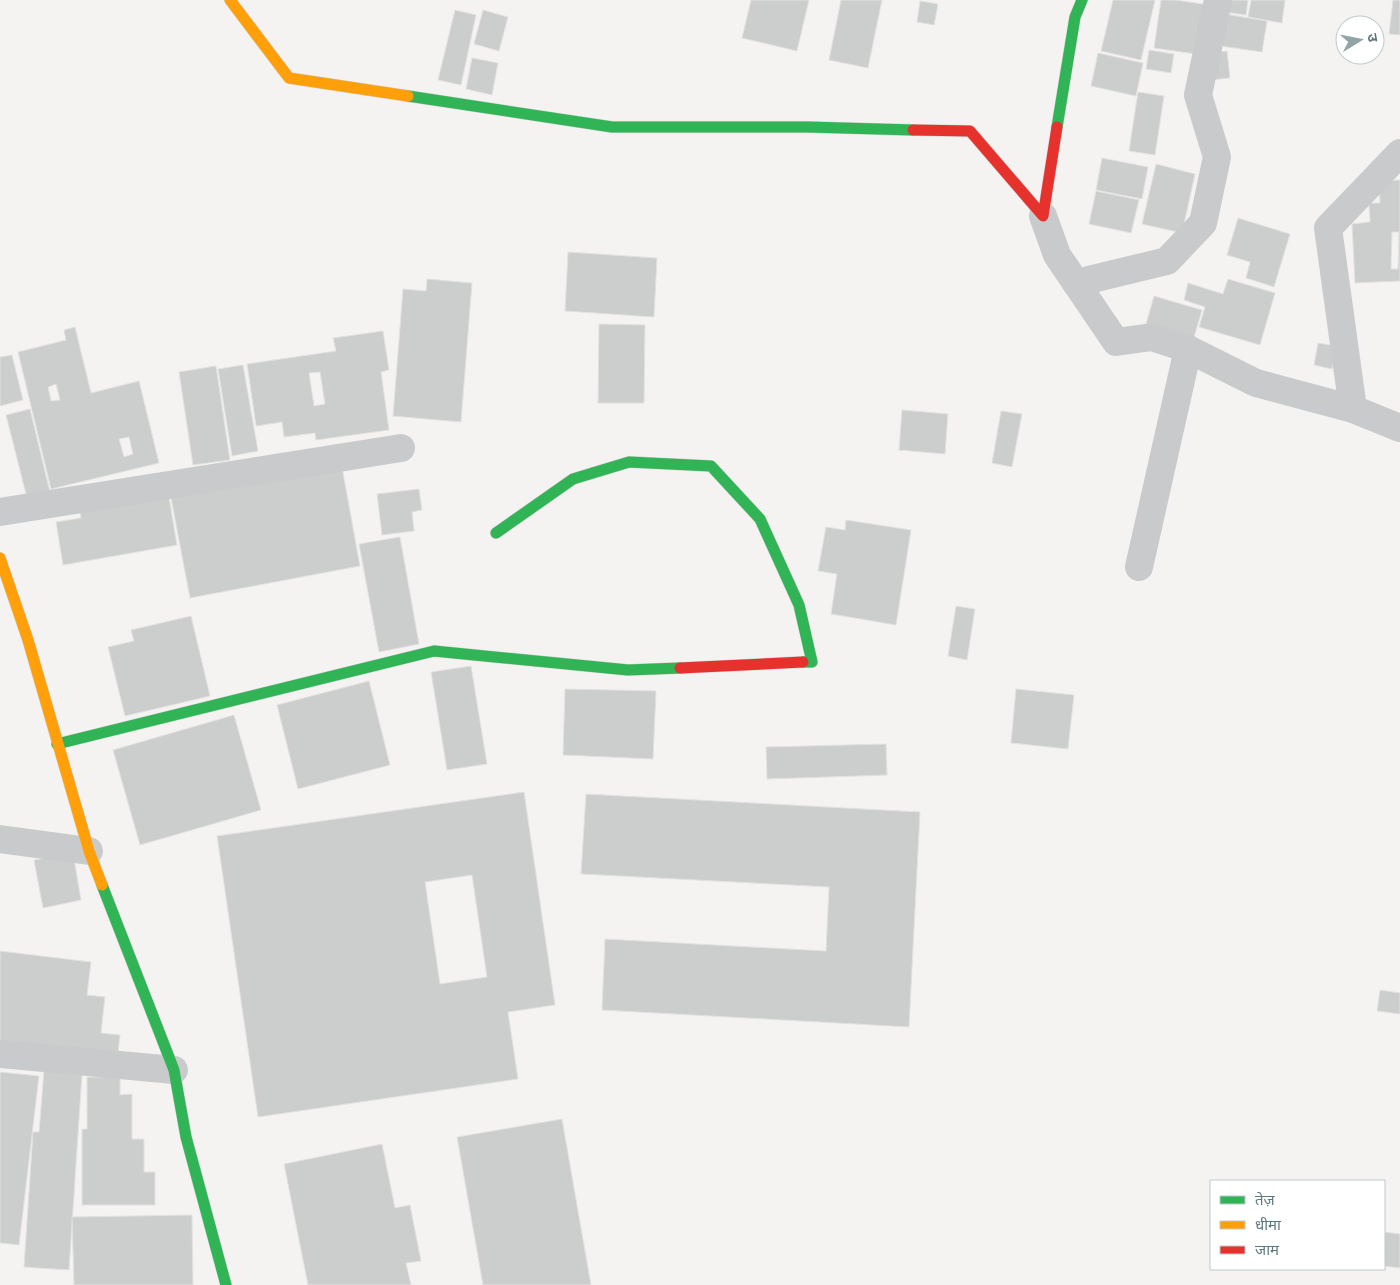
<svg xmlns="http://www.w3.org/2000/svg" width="1400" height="1285" font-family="'DejaVu Sans','Noto Sans Devanagari',sans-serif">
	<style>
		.building { fill: #cbcecd; stroke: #e3e2e1; fill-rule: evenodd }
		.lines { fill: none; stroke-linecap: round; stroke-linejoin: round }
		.fast-casing { stroke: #d0d1d1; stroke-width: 12 }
		.slow-casing { stroke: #d0d1d1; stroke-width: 12 }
		.jam-casing { stroke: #d0d1d1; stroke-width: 12 }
		.street { stroke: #c9cacb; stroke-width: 28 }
		.fast { stroke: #30b455; stroke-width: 11 }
		.slow { stroke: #ff9f0a; stroke-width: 11 }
		.jam { stroke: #e5322d; stroke-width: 11 }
	</style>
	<rect width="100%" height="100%" fill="#f4f3f1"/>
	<g class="building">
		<path d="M751 0H809L797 51 742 38Z"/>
		<path d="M841 0H882L868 68 829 60Z"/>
		<path d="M1113 0H1155L1141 60 1101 51Z"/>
		<path d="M1161 0H1175L1210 5 1203 55 1154 48Z"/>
		<path d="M1219 0H1248L1246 15 1217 11Z"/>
		<path d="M1251 0H1285L1282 23 1248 17Z"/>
		<path d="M1393 0H1400V35L1389 34Z"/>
		<path d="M920 1 938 4 934 25 917 22Z"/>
		<path d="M455 10 476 15 461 85 438 80Z"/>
		<path d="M483 10 508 17 499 51 474 44Z"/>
		<path d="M1219 13 1267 21 1262 52 1214 45Z"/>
		<path d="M1149 50 1174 54 1171 73 1146 69Z"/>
		<path d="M1227 51 1230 78 1210 80 1208 53Z"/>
		<path d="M1098 53 1143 63 1136 96 1091 86Z"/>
		<path d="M472 58 498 63 492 95 466 89Z"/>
		<path d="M1138 92 1164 96 1155 155 1129 151Z"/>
		<path d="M1102 158 1148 167 1142 199 1096 190Z"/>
		<path d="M1156 164 1195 174 1182 233 1142 224Z"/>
		<path d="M1400 180V281L1355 283 1352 224 1370 222 1369 203H1380L1379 181ZM1392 232H1399L1398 269H1391Z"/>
		<path d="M1096 191 1139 200 1131 233 1089 224Z"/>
		<path d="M1238 218 1290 234 1274 287 1246 278 1250 262 1227 255Z"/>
		<path d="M568 252 657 258 654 317 565 311Z"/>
		<path d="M427 279 472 283 461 422 393 416 403 289 426 291Z"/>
		<path d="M1228 279 1275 293 1260 345 1199 327 1205 307 1184 300 1188 283 1223 294Z"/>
		<path d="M1154 296 1202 310 1192 344 1169 330 1146 324Z"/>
		<path d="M599 324 645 325 644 403H598Z"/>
		<path d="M75 327 91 393 139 381 159 463 51 489 18 352 66 340 64 330ZM56 384 60 400 51 401 48 387ZM129 437 133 454 124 457 119 439Z"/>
		<path d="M383 331 389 370 381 372 389 430 316 440 315 433 284 437 282 422 256 426 247 364 336 351 333 338ZM320 372 325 404 314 406 309 373Z"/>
		<path d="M1318 343 1336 346 1332 369 1314 365Z"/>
		<path d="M12 355 23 400 0 406V357Z"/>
		<path d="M243 365 258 451 232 456 218 369Z"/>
		<path d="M216 366 230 460 193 465 179 372Z"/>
		<path d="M30 409 50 492 27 498 6 415Z"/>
		<path d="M902 410 948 414 945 454 899 450Z"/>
		<path d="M1001 411 1022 414 1012 467 992 463Z"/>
		<path d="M342 467 360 566 190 598 171 498Z"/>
		<path d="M419 489 422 510 412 512 414 531 382 535 377 494Z"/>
		<path d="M168 491 177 545 63 565 56 522 81 518 79 507Z"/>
		<path d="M846 520 911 530 896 625 831 614 837 574 818 571 826 527 845 530Z"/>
		<path d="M400 537 419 644 379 652 359 544Z"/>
		<path d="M956 606 975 609 967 660 948 656Z"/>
		<path d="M191 616 210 696 125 716 108 647 134 641 131 630Z"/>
		<path d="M471 666 487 764 447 770 431 672Z"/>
		<path d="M369 681 390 765 298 789 277 705Z"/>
		<path d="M565 689 656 691 653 759 563 755Z"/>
		<path d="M1016 689 1074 695 1068 749 1011 743Z"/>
		<path d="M234 715 261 810 140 845 113 750Z"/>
		<path d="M886 744 887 775 767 779 766 747Z"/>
		<path d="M524 792 555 1005 508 1012 518 1079 258 1117 217 836ZM472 875 487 977 440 984 425 882Z"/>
		<path d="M586 794 920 812 909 1027 602 1010 605 939 826 951 829 887 581 874Z"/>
		<path d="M73 853 81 900 43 908 34 860Z"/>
		<path d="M0 951 91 962 87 995 105 997 101 1033 120 1035 117 1062 0 1044Z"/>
		<path d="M1380 990 1400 993V1014L1377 1011Z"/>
		<path d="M44 1071 82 1074 69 1270 24 1267 33 1132H39Z"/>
		<path d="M0 1072 39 1076 19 1245 0 1243Z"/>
		<path d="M87 1077H120V1095L132 1094V1139H144V1172H155V1205H82V1129H87Z"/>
		<path d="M562 1119 591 1285H483L457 1137Z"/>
		<path d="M382 1144 395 1208 410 1205 421 1261 406 1263 411 1285H308L284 1164Z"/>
		<path d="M192 1215 193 1285H74L72 1217Z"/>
		<path d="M1384 1232 1400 1234V1268L1384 1266Z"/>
	</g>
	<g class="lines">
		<defs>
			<g id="fast">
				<path d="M408 96 612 127H808L913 130"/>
				<path d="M1057 127 1075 17 1082 0"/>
				<path d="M496 533 573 479 629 462 711 466 760 519 799 605 812 662H803"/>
				<path d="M57 744 434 651 628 670 680 668"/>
				<path d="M102 885 174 1070 186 1137 226 1285"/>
			</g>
			<g id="slow">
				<path d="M230 0 289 78 408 96"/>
				<path d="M0 558 28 640 89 851 102 885"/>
			</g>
			<g id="jam">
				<path d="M913 130 970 131 1043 216 1057 127"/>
				<path d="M680 668 803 662"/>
			</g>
		</defs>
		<use href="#fast" class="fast-casing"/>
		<use href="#slow" class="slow-casing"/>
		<use href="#jam" class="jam-casing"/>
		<g class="street">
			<path d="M1043 216 1057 255 1116 342 1152 337 1188 349 1256 383 1353 409 1400 428"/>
			<path d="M1076 283 1167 261 1203 223 1217 157 1198 95 1218 0"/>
			<path d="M1353 409 1328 228 1400 153"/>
			<path d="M0 512 401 448"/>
			<path d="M1139 567 1188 349"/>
			<path d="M0 839 89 851"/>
			<path d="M0 1054 174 1070"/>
		</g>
		<use href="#fast" class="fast"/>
		<use href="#slow" class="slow"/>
		<use href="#jam" class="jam"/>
	</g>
	<rect x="1210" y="1180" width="175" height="90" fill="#ffffff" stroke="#bec9cb"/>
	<rect x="1220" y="1196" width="25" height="8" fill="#30b455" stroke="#bec9cb"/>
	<text x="1255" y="1205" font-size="15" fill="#5c797e">तेज़</text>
	<rect x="1220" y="1221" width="25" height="8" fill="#ff9f0a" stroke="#bec9cb"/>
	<text x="1255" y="1230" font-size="15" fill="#5c797e">धीमा</text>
	<rect x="1220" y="1246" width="25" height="8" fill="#e5322d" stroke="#bec9cb"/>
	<text x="1255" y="1255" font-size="15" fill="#5c797e">जाम</text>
	<g transform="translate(1360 40) rotate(80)"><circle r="24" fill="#ffffff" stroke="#bec9cb"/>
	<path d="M0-4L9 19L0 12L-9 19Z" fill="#91a4a6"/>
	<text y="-8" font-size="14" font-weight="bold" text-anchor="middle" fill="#5c797e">उ</text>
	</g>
</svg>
